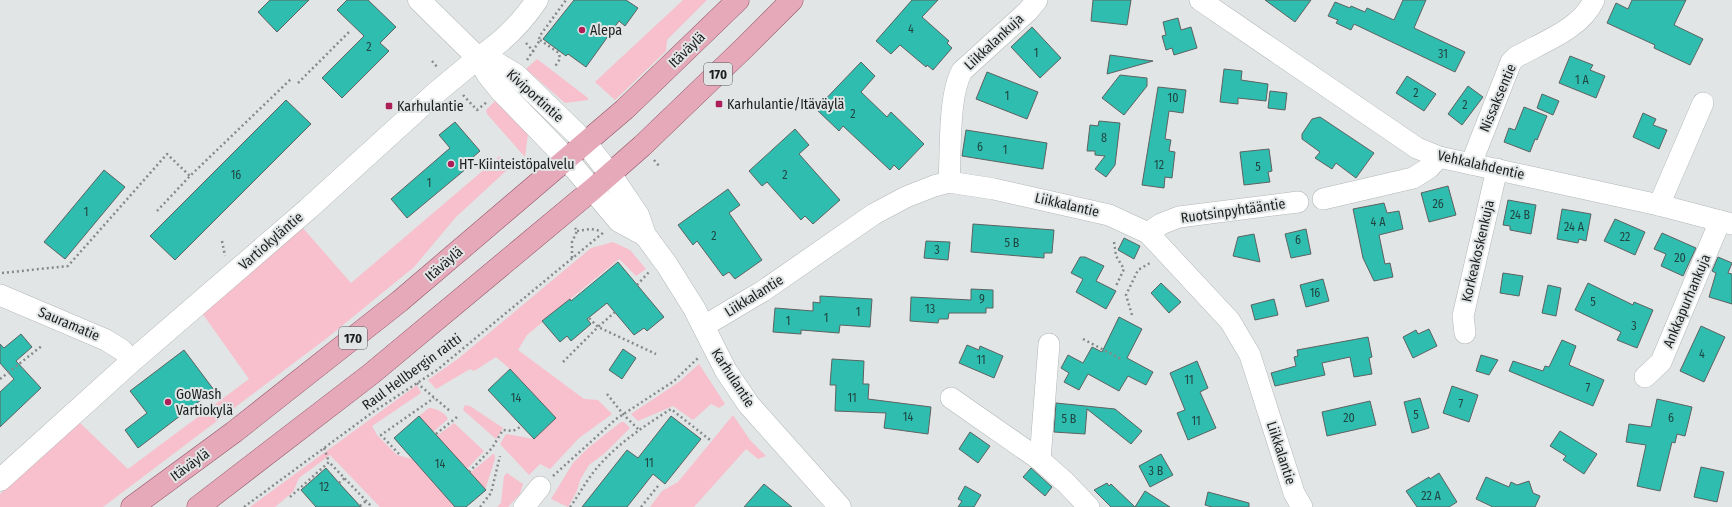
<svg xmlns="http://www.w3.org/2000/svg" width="1732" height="507" font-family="'Fira Sans Condensed',sans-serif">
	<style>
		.green { fill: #f8bfcd }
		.building { fill: #2ebdaf; stroke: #5e6261 }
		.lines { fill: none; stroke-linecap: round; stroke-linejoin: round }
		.minor-casing { stroke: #b3b7b7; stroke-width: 22 }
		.tertiary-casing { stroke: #b3b7b7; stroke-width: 23 }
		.secondary-casing { stroke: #b3b7b7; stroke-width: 23 }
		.primary-casing { stroke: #935366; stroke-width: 23 }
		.path { stroke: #878a8a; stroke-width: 2.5; stroke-dasharray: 2 3; stroke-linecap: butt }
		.minor { stroke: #fff; stroke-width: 21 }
		.tertiary { stroke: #fff; stroke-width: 22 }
		.secondary { stroke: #fff; stroke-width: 22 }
		.primary { stroke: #e5a9ba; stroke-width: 22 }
		.poi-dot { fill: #ad1f59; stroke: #e1e5e5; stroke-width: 1.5 }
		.labels { text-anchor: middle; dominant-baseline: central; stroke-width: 4; stroke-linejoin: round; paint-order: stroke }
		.number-label { font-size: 12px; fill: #214642 }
		.shield { fill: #e1e5e5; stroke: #585a5a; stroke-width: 1 }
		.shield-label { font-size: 13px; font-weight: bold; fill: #1d1e1e }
		.poi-label { font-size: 14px; fill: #1d1e1e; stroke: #e1e5e5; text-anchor: start }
		.street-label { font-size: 14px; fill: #1d1e1e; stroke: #e1e5e5 }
	</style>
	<rect width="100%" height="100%" fill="#e1e5e5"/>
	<g class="green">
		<path d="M683 0H707L667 40 666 51 615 100 595 82Z"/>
		<path d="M537 59 588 98V100L565 103 526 69Z"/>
		<path d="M496 100 528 134 525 157 487 114 486 110Z"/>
		<path d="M500 156 507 170 456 217 414 267 327 338 103 507H0V494L80 423 128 469 249 379 202 313 302 227 351 283Z"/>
		<path d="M613 242 630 250 646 269 636 276 619 259 527 335 518 350 584 399 598 400 612 414 579 438 550 469 540 464 529 475 500 444 506 434 534 439 556 418 510 369 496 357 474 371 470 369 436 389 428 380 459 358 591 248Z"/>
		<path d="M699 364 725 404 719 408 711 404 693 420 673 406 638 421 631 414 679 382Z"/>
		<path d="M417 385 421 393 372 426 377 435 397 455 412 459 455 507H380L330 455 299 478 293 492 275 507H250Z"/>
		<path d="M465 405 470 406 503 428 496 439 463 410Z"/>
		<path d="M429 408C436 408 444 412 448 419L433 432 419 416Z"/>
		<path d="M733 415 750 440 766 456 758 459 746 449 694 507H650L662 491 678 482Z"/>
		<path d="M621 422H624L630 428 605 453 589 465 580 480 577 491 568 507 551 499 573 463 588 448Z"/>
		<path d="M454 423 484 451 467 469 437 436Z"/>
		<path d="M493 454 495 455V459L485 490 470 473Z"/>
		<path d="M507 473 523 484 520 494 508 507H497L501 503 504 476Z"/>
	</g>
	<g class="building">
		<path d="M270 0H309L277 32 258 12Z"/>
		<path d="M347 0H368L396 27 380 43 389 51 342 98 322 78 364 36 337 10Z"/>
		<path d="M574 0H626L638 8 625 26 619 21 586 67 568 54 566 56 543 39Z"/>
		<path d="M912 0H938L922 17 949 41 947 43 952 48 933 70 927 65 926 67 900 45 891 54 876 41Z"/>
		<path d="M1093 0H1131L1127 25 1091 21Z"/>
		<path d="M1265 0H1311L1295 22Z"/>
		<path d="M1403 0H1426L1414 28 1465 52 1455 72 1354 24 1351 30 1336 23 1338 20 1328 16 1335 2 1350 8 1351 6 1365 12 1367 8 1394 20Z"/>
		<path d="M1632 0H1686L1674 25 1703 39 1690 65 1654 48 1655 45 1607 23 1616 3 1628 9Z"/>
		<path d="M1178 18 1181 30 1191 27 1197 48 1174 55 1172 48 1166 50 1162 36 1166 35 1163 22Z"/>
		<path d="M1032 27 1061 58 1040 78 1011 47Z"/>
		<path d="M1110 55 1153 61 1107 74Z"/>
		<path d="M1570 56 1593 65 1590 70 1605 76 1596 98 1559 83Z"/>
		<path d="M861 62 875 76 861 92 887 117 891 112 924 144 899 170 894 165 890 170 843 126 839 131 816 109Z"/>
		<path d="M1224 69 1242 71 1241 80 1268 84 1266 101 1238 98V104L1220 102Z"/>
		<path d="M987 72 1038 92 1027 119 976 99Z"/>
		<path d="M1120 75 1147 78V86L1124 115 1102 98Z"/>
		<path d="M1407 76 1436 94 1424 111 1396 93Z"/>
		<path d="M1468 86 1483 97 1462 125 1448 114Z"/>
		<path d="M1158 87 1186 90 1183 113 1169 111 1165 139 1171 140 1169 151 1175 152 1172 178 1165 177 1164 188 1142 185Z"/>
		<path d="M1270 91 1287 93 1285 110 1268 108Z"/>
		<path d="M1542 94 1559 101 1553 115 1537 108Z"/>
		<path d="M286 100 311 124 175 260 150 236Z"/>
		<path d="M1524 107 1547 116 1537 140 1535 139 1530 152 1504 142 1509 128 1515 130Z"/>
		<path d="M1643 113 1656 119 1653 125 1667 130 1659 149 1633 137Z"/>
		<path d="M1320 117 1374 153 1356 178 1336 163 1332 169 1315 158 1320 152 1302 139V134L1312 119Z"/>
		<path d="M1099 121 1120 123 1115 165 1106 177 1095 169 1105 156 1095 155V151H1087L1090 125 1098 126Z"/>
		<path d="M455 122 480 151 464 165 467 168 407 218 391 199 450 148 439 135Z"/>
		<path d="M795 129 809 145 799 154 840 200 813 224 805 216 801 220 767 182 762 186 749 171Z"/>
		<path d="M966 130 1047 143 1043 169 962 156Z"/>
		<path d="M1269 149 1272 171 1268 172 1270 182 1244 185 1240 152Z"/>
		<path d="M104 170 125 187 65 259 44 242Z"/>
		<path d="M1448 186 1456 215 1429 222 1421 193Z"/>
		<path d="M728 189 740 205 729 213 762 260 735 279 729 272 723 276 697 241 693 245 678 225Z"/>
		<path d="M1508 200 1536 205 1531 234 1510 230V226L1503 225Z"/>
		<path d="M1384 203 1387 213 1399 211 1403 229 1379 235 1385 264 1390 263 1393 277 1374 281 1363 258 1353 209Z"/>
		<path d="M1562 209 1591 214 1586 241 1579 239 1578 243 1557 239Z"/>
		<path d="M1615 219 1645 232 1635 255 1604 241Z"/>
		<path d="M973 224 1054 230 1052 253H1044V258L971 252Z"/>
		<path d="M1306 229 1311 254 1291 258 1285 234Z"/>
		<path d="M1662 233 1696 248 1683 276 1661 266 1666 254 1654 249Z"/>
		<path d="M1254 234 1260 262 1233 256 1238 237Z"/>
		<path d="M1124 238 1140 246 1134 259 1118 250Z"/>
		<path d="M926 241 950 242 948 260 924 258Z"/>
		<path d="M1080 257H1085L1104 266 1096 281 1116 291 1106 309 1076 292 1083 279 1071 273Z"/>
		<path d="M1718 257 1732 263 1728 273 1732 274V304L1709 297 1716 273 1712 271Z"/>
		<path d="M618 262 664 317 647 331 644 328 634 335 607 303 587 319 591 324 571 341 567 336 560 342 542 321 570 299 571 301Z"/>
		<path d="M1503 273 1523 276 1519 296 1500 293Z"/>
		<path d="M1323 279 1329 301 1306 307 1300 285Z"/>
		<path d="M1161 283 1181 302 1169 313 1151 293Z"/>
		<path d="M1588 283 1633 305 1634 302 1653 310 1637 348 1617 340 1621 332 1575 310Z"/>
		<path d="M1548 285 1561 288 1556 316 1542 313Z"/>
		<path d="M971 289 993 290V308H986V313H949L948 319H939L938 323 910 321 911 297 971 300Z"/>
		<path d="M820 296 872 299 870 327 840 325 839 333 801 330V334L773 332 775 308 813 311V302L820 303Z"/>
		<path d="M1274 299 1278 315 1255 320 1251 305Z"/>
		<path d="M1119 317 1142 329 1127 358 1153 372 1146 385 1128 376 1119 391 1088 374 1079 390 1064 382 1069 373 1061 368 1068 355 1083 363 1092 347 1102 352Z"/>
		<path d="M1701 326 1725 337 1704 382 1680 371Z"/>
		<path d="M1429 329 1437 346 1413 358 1403 337 1416 330 1418 334Z"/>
		<path d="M21 334 32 347 16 361 41 388 0 427V392L14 379 0 363V344L4 348Z"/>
		<path d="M1368 337 1372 357 1369 358 1372 374 1354 377 1350 357 1322 363 1325 375 1275 386 1271 373 1296 366 1294 357 1298 356 1297 350Z"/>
		<path d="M1562 340 1576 346 1569 365 1604 380 1593 406 1509 371 1513 361 1543 371 1545 366 1549 367Z"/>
		<path d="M967 345 979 350 980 346 1003 356 994 378 959 363Z"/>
		<path d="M623 349 636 358 622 379 609 370Z"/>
		<path d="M184 350 214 390 138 448 125 430 147 413 130 391Z"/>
		<path d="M1481 355 1498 360 1489 375 1476 371Z"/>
		<path d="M832 359 864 361 863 384H869L868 399 931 407 928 434 884 428 886 413 835 411 836 385H830Z"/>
		<path d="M1197 361 1208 388 1200 392 1216 428 1188 440 1177 413 1185 410 1170 373Z"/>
		<path d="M510 369 556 418 534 439 488 390Z"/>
		<path d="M1452 386 1478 395 1469 422 1443 413Z"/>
		<path d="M1420 398 1429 428 1412 433 1404 402Z"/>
		<path d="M1657 399 1692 407 1685 436 1677 434 1675 443 1672 442 1660 491 1637 486 1646 445 1626 442 1629 424 1651 427Z"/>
		<path d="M1370 401 1376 425 1327 436 1322 412Z"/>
		<path d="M1056 403 1115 409 1142 431 1131 444 1087 409 1085 434 1054 432Z"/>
		<path d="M419 416 486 490 466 507H455L394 438Z"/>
		<path d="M671 416 701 439 665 484 653 474 627 507H582L627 450 638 458Z"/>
		<path d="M1560 431 1597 454 1584 474 1563 460 1566 456 1550 446Z"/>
		<path d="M970 432 990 446 978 463 959 449Z"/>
		<path d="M1161 454 1173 475 1150 487 1139 466Z"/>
		<path d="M1701 467 1724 472 1717 502 1694 497Z"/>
		<path d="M326 468 339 483 361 507H316L301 490Z"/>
		<path d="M1031 468 1052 487 1045 496 1023 477Z"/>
		<path d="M1439 473 1457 502 1449 507H1417L1406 491 1429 477 1430 479Z"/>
		<path d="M1486 477 1509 487 1511 482 1517 485 1529 481 1533 493 1540 496 1535 507H1493L1476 499Z"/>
		<path d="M1107 483 1109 486 1111 484 1135 507 1145 491 1170 507H1111L1094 490Z"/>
		<path d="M764 484 792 507H744Z"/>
		<path d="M965 486 981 495 974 507H958L962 501 958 499Z"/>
		<path d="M1208 492 1249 503V507H1212L1205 505Z"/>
	</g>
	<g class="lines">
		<defs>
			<g id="minor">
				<path d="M1200 0 1417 148 1439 157 1659 205 1732 224"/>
				<path d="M1471 164 1511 62 1516 57C1543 42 1581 29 1594 0"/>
				<path d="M949 182C951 152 948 96 962 71L1028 11 1037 0"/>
				<path d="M1323 199 1413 178 1429 168 1439 157"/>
				<path d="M1659 205 1703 103"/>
				<path d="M1148 233 1161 224 1179 217 1298 202"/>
				<path d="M0 295 106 340 122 350 132 361"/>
				<path d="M704 326 763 291 874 214 906 197 934 186 949 182 994 189 1109 215 1148 233 1230 321 1250 355 1294 493 1302 507"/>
				<path d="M1465 333 1463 316 1497 169"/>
				<path d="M1645 377 1661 362 1720 221"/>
				<path d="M951 398 1040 460 1065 482 1089 507"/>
				<path d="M1040 460 1049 344"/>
				<path d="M524 507 540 487"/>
			</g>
			<path id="tertiary" d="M419 0 478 58C503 42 521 24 537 0"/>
			<g id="secondary">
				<path d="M478 58 498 64 516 75 585 142 610 174 638 215 645 235 667 265 694 308 726 371 749 405 840 507"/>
				<path d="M478 58 488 75 501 91 566 158 619 221 645 235"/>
				<path d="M0 480 132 361 308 209 438 91 478 58"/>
			</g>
			<g id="primary">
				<path d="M132 507 234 432 400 301 625 109 738 0"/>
				<path d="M198 507 371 374 593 189 642 146 744 48 792 0"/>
			</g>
		</defs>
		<use href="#minor" class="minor-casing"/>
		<use href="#tertiary" class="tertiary-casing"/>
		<use href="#secondary" class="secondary-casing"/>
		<use href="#primary" class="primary-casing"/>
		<g class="path">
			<path d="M540 40 559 53 560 59 554 68"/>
			<path d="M526 43 534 52"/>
			<path d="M527 60 540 40 539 37 566 0"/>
			<path d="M432 61 438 68"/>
			<path d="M298 83 351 30"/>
			<path d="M463 95 477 110 487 102"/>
			<path d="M654 160 660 167"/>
			<path d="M157 211 190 176 292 78"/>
			<path d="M577 231 591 229 601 231"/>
			<path d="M222 241 225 256"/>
			<path d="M1114 242 1116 256 1124 269 1116 286"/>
			<path d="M572 258V242L577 231 575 228"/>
			<path d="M2 273 68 266 167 154 190 176"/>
			<path d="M637 285 649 272"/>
			<path d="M615 312 598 327 656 354"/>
			<path d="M1132 315 1126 295 1138 270 1150 263"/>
			<path d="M1083 339 1121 359"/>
			<path d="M563 362 598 327 589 318"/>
			<path d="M0 379 43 345"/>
			<path d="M417 383 450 411"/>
			<path d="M607 394 623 414 638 429"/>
			<path d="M436 434 457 417"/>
			<path d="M324 448 329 462"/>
			<path d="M399 454 381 435 434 398"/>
			<path d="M469 472 492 448 503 430 513 431 522 426"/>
			<path d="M553 476 616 419 674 381 698 358"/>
			<path d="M339 483 345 478"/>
			<path d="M290 497 329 462 372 507"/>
			<path d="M360 506 366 501"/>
			<path d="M244 507 373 412 437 370 604 232"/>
			<path d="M480 507 491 493 500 456"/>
			<path d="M570 507C579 495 586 481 596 469 617 444 644 426 671 409L710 440"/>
			<path d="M641 507 658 486"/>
		</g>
		<use href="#minor" class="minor"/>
		<use href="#tertiary" class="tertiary"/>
		<use href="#secondary" class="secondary"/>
		<use href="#primary" class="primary"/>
	</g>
	<g class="poi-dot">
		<circle cx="582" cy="30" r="4"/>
		<rect x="715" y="100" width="8" height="8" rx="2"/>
		<rect x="385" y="102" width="8" height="8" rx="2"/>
		<circle cx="451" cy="164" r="4"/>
		<circle cx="168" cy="402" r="4"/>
	</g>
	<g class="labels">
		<g class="number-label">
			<text x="911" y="29">4</text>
			<text x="369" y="47">2</text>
			<text x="1036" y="53">1</text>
			<text x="1443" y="54">31</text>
			<text x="1582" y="80">1 A</text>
			<text x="1416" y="93">2</text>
			<text x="1007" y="96">1</text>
			<text x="1173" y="98">10</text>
			<text x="1465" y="105">2</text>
			<text x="853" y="114">2</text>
			<text x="1104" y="138">8</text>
			<text x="980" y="147">6</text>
			<text x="1005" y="150">1</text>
			<text x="1159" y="165">12</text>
			<text x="1258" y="167">5</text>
			<text x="236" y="175">16</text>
			<text x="785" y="175">2</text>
			<text x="429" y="183">1</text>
			<text x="1438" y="204">26</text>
			<text x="86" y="212">1</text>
			<text x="1520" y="215">24 B</text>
			<text x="1378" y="222">4 A</text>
			<text x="1574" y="227">24 A</text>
			<text x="714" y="236">2</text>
			<text x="1625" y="237">22</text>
			<text x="1298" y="240">6</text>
			<text x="1012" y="243">5 B</text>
			<text x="937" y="250">3</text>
			<text x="1680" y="258">20</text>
			<text x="1315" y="293">16</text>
			<text x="982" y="299">9</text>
			<text x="1593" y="302">5</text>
			<text x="930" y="309">13</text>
			<text x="858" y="312">1</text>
			<text x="826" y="318">1</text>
			<text x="788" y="321">1</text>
			<text x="1634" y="326">3</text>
			<text x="1702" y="354">4</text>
			<text x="981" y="360">11</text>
			<text x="1189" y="380">11</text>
			<text x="1588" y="388">7</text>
			<text x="516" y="398">14</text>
			<text x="852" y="398">11</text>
			<text x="1461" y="404">7</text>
			<text x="1416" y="415">5</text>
			<text x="908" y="417">14</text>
			<text x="1349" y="418">20</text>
			<text x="1671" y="418">6</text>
			<text x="1069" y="419">5 B</text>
			<text x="1196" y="421">11</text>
			<text x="649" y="463">11</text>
			<text x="440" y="464">14</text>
			<text x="1156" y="471">3 B</text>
			<text x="324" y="487">12</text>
			<text x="1431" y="496">22 A</text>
		</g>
		<g class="shield">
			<rect x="704" y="63" width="28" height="22" rx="3"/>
			<rect x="339" y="327" width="28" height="22" rx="3"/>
		</g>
		<g class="shield-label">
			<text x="718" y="74">170</text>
			<text x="353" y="338">170</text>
		</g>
		<g class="poi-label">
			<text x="590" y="30">Alepa</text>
			<text x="727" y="104">Karhulantie/Itäväylä</text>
			<text x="397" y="106">Karhulantie</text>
			<text x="459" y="164">HT-Kiinteistöpalvelu</text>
			<text x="176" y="394">GoWash<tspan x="176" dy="16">Vartiokylä</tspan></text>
		</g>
		<g class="street-label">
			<text transform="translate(994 42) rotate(-43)">Liikkalankuja</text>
			<text transform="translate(687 50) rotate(-44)">Itäväylä</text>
			<text transform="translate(535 96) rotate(42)">Kiviportintie</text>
			<text transform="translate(1498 98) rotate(-67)">Nissaksentie</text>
			<text transform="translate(1481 165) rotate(13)">Vehkalahdentie</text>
			<text transform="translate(1067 205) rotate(13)">Liikkalantie</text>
			<text transform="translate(1233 211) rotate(-8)">Ruotsinpyhtääntie</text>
			<text transform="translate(271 241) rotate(-41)">Vartiokyläntie</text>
			<text transform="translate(1478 251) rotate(-77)">Korkeakoskenkuja</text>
			<text transform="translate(444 264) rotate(-41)">Itäväylä</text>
			<text transform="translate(754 296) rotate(-32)">Liikkalantie</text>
			<text transform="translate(1687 301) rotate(-67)">Ankkapurhankuja</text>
			<text transform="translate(69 324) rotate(23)">Sauramatie</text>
			<text transform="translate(412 372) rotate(-36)">Raul Hellbergin raitti</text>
			<text transform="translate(733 378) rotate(57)">Karhulantie</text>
			<text transform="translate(1281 453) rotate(72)">Liikkalantie</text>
			<text transform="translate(190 465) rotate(-36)">Itäväylä</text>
		</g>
	</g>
</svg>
